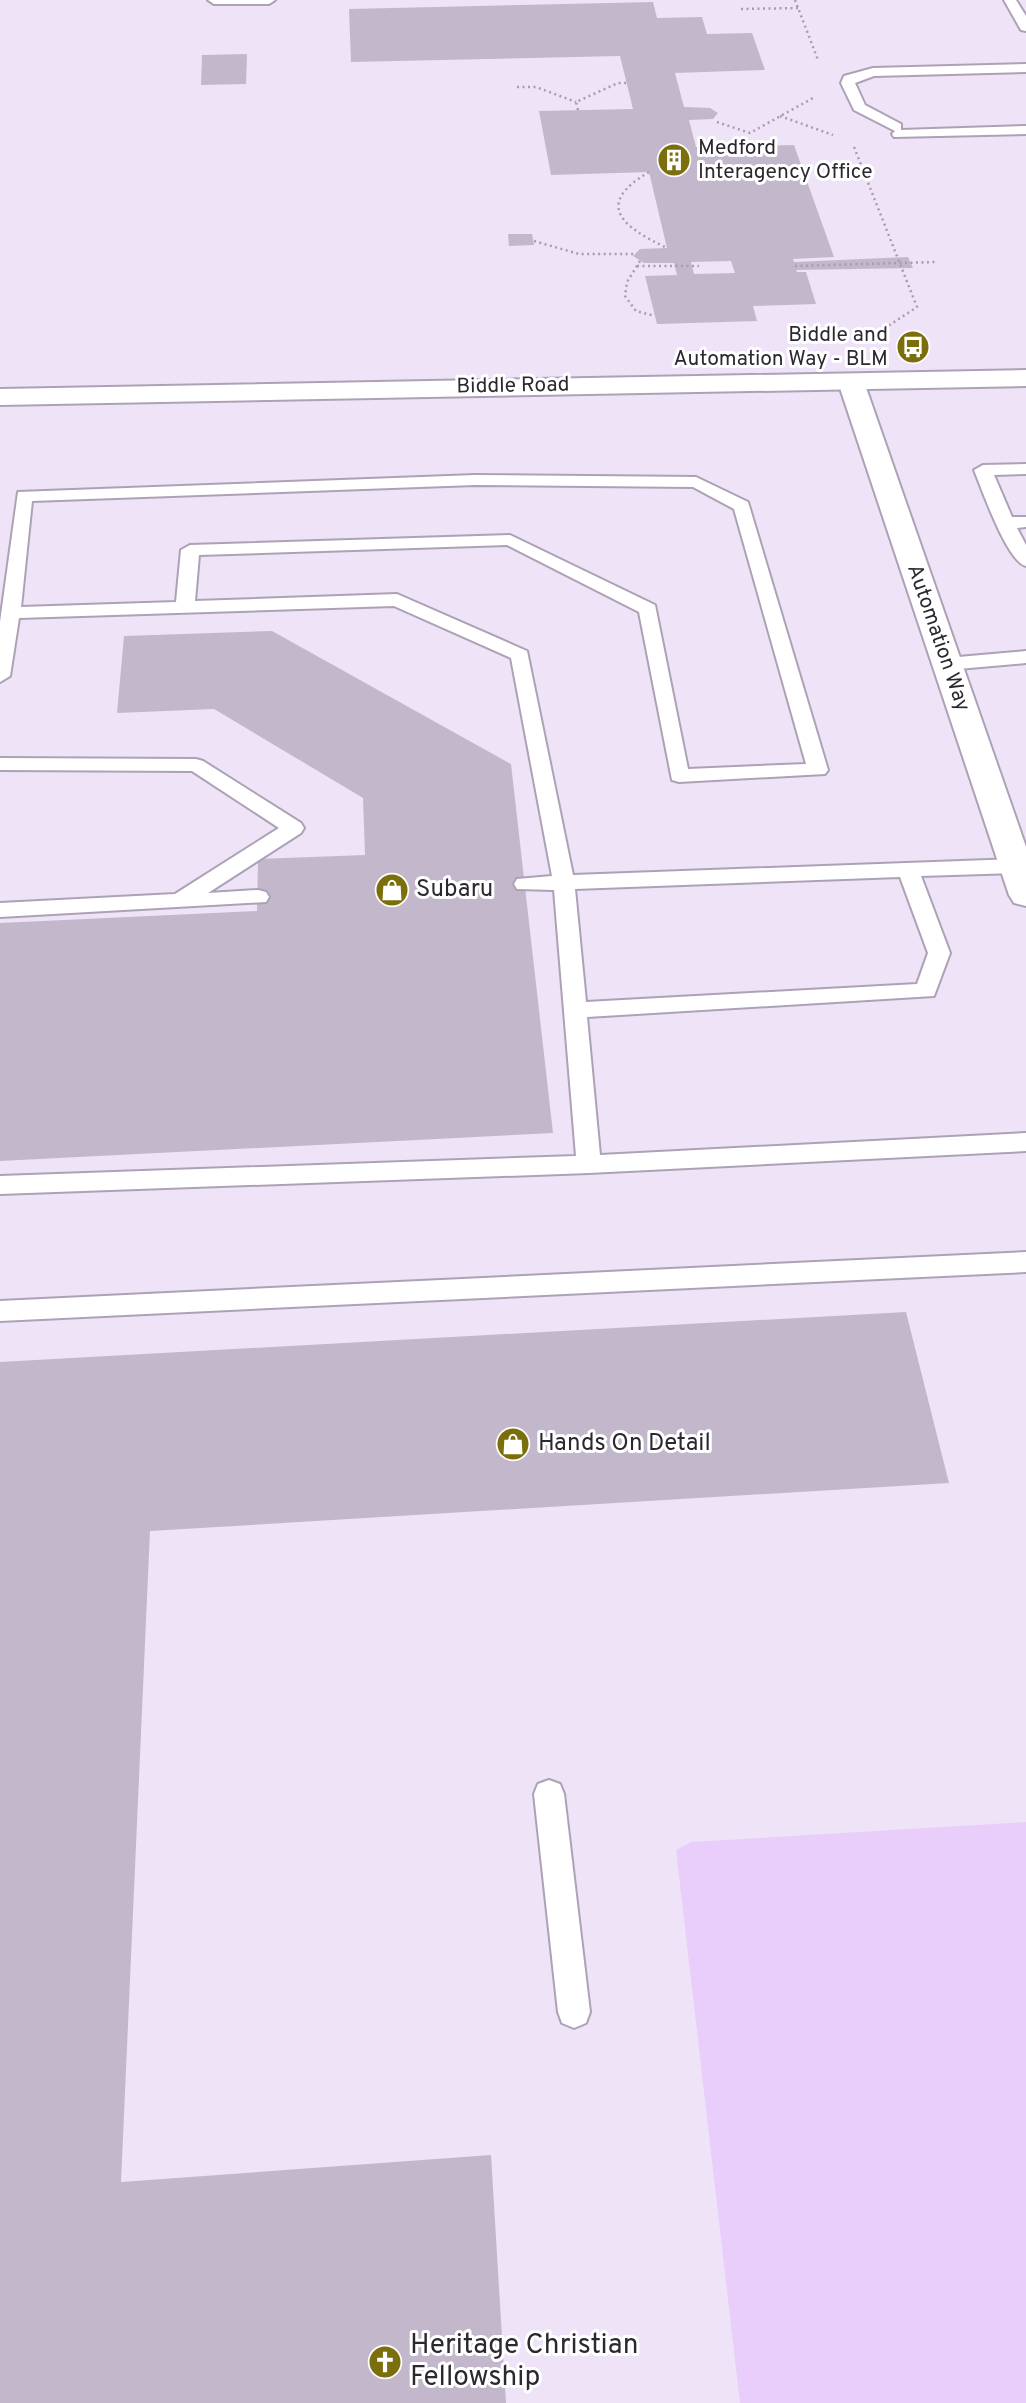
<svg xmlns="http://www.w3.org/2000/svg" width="1026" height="2403" font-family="Overpass,sans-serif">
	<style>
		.green { fill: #e9cefb }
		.building { fill: #c3b8cb; fill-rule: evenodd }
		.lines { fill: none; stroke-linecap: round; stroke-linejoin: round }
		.service-casing { stroke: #ada2b5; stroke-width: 4 }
		.minor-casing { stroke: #ada2b5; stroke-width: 4 }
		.secondary-casing { stroke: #ada2b5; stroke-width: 4 }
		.path { stroke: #a69dad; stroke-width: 2.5; stroke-dasharray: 2 3.5; stroke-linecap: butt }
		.service { fill: #fff; fill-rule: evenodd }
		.minor { fill: #fff; fill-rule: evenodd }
		.secondary { fill: #fff; fill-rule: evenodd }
		.labels { text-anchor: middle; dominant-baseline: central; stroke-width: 6; stroke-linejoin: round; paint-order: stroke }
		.far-poi-label { font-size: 21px; fill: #2c282f; stroke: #fff; text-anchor: start }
		.far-street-label { font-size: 21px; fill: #2c282f; stroke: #fff }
		.poi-label { font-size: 24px; fill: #2c282f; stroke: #fff; text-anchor: start }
		.near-poi-label { font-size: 28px; fill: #2c282f; stroke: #fff; text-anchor: start }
	</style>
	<rect width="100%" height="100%" fill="#efe3f8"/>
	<path class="green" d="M1026 1822V2403H740L676 1850 691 1842Z"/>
	<g class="building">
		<path d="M653 2 657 18 702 17 707 34 752 33 765 70 675 73 684 107 710 108 718 113 713 119 689 120 696 147 794 145 834 257 793 259 794 262 908 257 913 268 796 270 797 272H806L816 304 753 306 757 321 657 324 645 276 677 275 674 263H644L633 256 640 249 667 248 649 172 551 175 539 111 633 109 620 56 351 62 349 9ZM731 261 735 273 694 274 691 262Z"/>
		<path d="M247 54 246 84 201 85 202 55Z"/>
		<path d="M508 234H532L534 245 509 246Z"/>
		<path d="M272 631 511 764 553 1133 0 1161V923L257 911 258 859 365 855 363 798 214 709 117 713 124 636Z"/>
		<path d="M906 1312 949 1483 150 1531 121 2182 491 2155 506 2403H0V1362Z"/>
	</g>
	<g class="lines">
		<defs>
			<g id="service">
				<path d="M208 0H275L269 4H214Z"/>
				<path d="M1004 0H1016L1026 16V31L1021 30Z"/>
				<path d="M1026 64V72L874 76 855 83 865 105 901 124V130L1026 126V134L894 137 892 134 895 131 854 110 841 83 844 76 873 68Z"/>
				<path d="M1026 464V474L994 475 1012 517H1026V527L1017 528 1026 545V566C1007 562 982 489 974 470L983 465Z"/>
				<path d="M475 475 696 477 748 502 828 770 825 774 679 782 672 780 639 612 507 545 199 555 195 601 397 594 527 651 573 875 1016 859 1026 865 1023 871 1016 873 921 876 950 953 934 996 587 1017 600 1155 1026 1133V1151L589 1173 0 1194V1176L576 1156 554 890 517 889 514 884 517 879 552 876 511 658 394 606 19 618 10 676 0 682V622L18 492ZM475 485 693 487 734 509 806 764 688 769 655 605 510 535 190 545 181 550 176 602 21 607 32 501ZM900 877 928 953 917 984 586 1002 575 889Z"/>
				<path d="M1026 651V663L947 670 937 664 947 658Z"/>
				<path d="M0 758 196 759 203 761 301 823 304 828 301 833 208 893 258 890 266 892 269 897 266 902 0 917V903L175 894 279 828 192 771 0 770Z"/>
				<path d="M1026 1252V1272L0 1321V1301Z"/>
				<path d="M549 1780 560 1784 564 1794 590 2012 586 2023 574 2028 562 2023 558 2012 534 1794 538 1784Z"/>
			</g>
			<path id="minor" d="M851 374 860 377 864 382 1026 847V906L1014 903 1009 895 838 382 842 377Z"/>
			<path id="secondary" d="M1026 370V386L0 405V389Z"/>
		</defs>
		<use href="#service" class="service-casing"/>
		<use href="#minor" class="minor-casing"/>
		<use href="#secondary" class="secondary-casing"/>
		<g class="path">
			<path d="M795 0 818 60"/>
			<path d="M741 9 798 8"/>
			<path d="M517 87H536L576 102"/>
			<path d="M578 110 576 102 618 83H626"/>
			<path d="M780 116 833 135"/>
			<path d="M717 122 750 133 813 98"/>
			<path d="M854 147 917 307 867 340"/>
			<path d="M649 172C593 205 623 227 667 248"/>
			<path d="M534 241 579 254H634"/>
			<path d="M640 261 627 282 625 296 636 311 655 316"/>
			<path d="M637 266H699"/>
			<path d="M795 266 935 262"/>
		</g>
		<use href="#service" class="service"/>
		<use href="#minor" class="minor"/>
		<use href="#secondary" class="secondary"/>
	</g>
	<defs>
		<symbol id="building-disc" viewBox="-11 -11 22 22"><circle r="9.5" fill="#7b6f0d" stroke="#fff"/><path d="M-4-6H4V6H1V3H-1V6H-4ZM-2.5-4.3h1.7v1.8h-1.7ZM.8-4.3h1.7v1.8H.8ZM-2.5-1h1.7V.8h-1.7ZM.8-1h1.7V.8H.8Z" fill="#fff"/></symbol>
		<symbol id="bus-disc" viewBox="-11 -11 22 22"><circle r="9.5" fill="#7b6f0d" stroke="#fff"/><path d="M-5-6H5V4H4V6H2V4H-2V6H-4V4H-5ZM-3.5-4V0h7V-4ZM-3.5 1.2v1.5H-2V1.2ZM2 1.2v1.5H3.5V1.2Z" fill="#fff"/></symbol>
		<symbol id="shop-disc" viewBox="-11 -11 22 22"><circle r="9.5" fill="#7b6f0d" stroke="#fff"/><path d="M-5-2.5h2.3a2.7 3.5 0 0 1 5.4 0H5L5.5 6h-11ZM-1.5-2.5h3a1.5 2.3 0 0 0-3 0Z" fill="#fff"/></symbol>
		<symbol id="church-disc" viewBox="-11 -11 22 22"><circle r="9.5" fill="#7b6f0d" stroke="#fff"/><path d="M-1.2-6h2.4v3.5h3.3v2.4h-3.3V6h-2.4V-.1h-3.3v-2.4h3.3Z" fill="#fff"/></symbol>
	</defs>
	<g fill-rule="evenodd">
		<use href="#building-disc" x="655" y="141" width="38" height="38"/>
		<use href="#bus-disc" x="894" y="328" width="38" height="38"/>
		<use href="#shop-disc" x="373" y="871" width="38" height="38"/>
		<use href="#shop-disc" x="494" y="1425" width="38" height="38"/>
		<use href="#church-disc" x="366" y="2343" width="38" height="38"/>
	</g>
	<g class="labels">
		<g class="far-poi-label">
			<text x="698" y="148">Medford<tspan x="698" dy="24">Interagency Office</tspan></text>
			<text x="888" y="335" text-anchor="end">Biddle and<tspan x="888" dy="24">Automation Way - BLM</tspan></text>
		</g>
		<g class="far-street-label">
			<text transform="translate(513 386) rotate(-1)">Biddle Road</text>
			<text transform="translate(938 638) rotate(71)">Automation Way</text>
		</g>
		<g class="poi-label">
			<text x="416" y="890">Subaru</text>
			<text x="538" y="1444">Hands On Detail</text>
		</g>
		<g class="near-poi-label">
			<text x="410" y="2346">Heritage Christian<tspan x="410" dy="32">Fellowship</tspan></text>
		</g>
	</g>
</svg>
